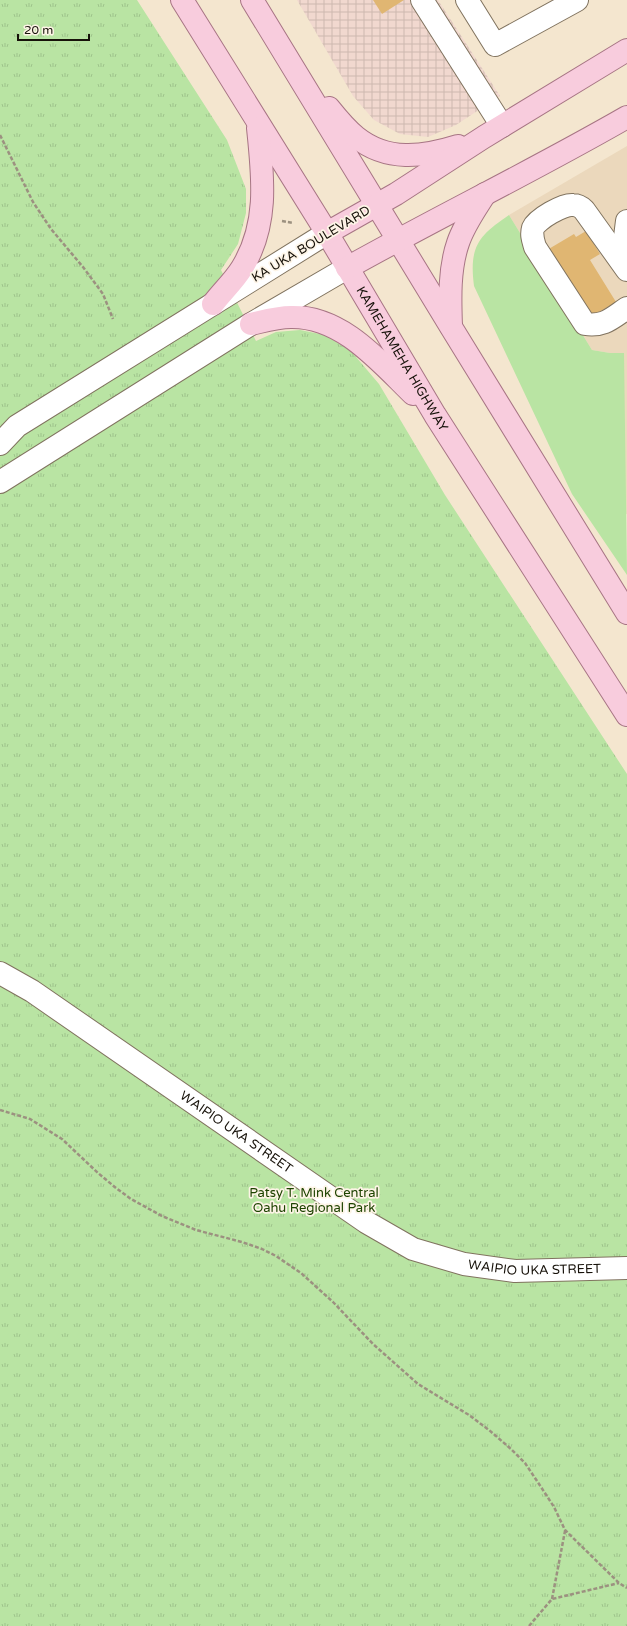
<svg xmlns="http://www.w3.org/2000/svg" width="627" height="1626" font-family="'Varela Round',sans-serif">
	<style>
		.built { fill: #ebd8bc }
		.industrial { fill: url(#industrial-grid) }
		.grass { fill: #b9e4a3 }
		.park { fill: url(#park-tufts) }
		.building { fill: #e0b672 }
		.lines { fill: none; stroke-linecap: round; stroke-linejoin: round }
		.minor-casing { stroke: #80735f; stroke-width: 24 }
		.major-casing { stroke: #a77584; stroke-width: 24 }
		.path { stroke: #9c9180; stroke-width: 2.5; stroke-dasharray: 4 2; stroke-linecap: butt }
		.minor { stroke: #fff; stroke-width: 22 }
		.major { stroke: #f8ccdd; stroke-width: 22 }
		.labels { text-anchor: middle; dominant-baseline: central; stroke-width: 3.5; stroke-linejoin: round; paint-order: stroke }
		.street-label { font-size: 13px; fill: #17120a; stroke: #fdf4e6 }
		.park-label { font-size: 13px; fill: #1d4300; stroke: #fdf4e6 }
	</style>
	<defs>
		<pattern id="industrial-grid" width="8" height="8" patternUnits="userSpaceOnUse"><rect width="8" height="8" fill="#f1d8cf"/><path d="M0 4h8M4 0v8" fill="none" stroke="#ceb8b0"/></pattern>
		<pattern id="park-tufts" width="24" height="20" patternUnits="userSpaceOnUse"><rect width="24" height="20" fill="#b9e4a3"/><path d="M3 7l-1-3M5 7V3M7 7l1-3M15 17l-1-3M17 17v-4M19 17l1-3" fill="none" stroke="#9ec38b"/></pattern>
	</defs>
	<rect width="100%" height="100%" fill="#f4e6cf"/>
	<path class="built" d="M627 146V514H626L610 353 592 350 509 215Z"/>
	<path class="industrial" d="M297 0H438L500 96 456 125 428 137 400 134 374 120 353 96Z"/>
	<path class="grass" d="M509 215 592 350 610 353H624L627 575 572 494 474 286C469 247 478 236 509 215Z"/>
	<path class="park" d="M0 0H137L227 140 246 189V213L238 244 221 270 256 341 276 332 300 330 325 335 351 351 379 384 445 495 627 774V1626H0Z"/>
	<g class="building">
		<path d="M373 0H404L382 14Z"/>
		<path d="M586 231 600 254 590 260 616 302 589 318 547 250 574 234 576 237Z"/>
	</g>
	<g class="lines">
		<defs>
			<g id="minor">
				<path d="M422 0 502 126"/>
				<path d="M467 0 495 45 577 0"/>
				<path d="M627 221 624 245 627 256"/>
				<path d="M627 270 584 210C581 207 578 205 573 205 563 204 537 219 533 228 531 235 533 240 535 247L585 324C604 327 612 318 627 308"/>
				<path d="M0 444 17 426 327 233"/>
				<path d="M0 482 251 324 347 268"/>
				<path id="s1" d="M0 973 32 991 366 1222 413 1249 464 1264 515 1271 627 1268"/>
			</g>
			<g id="major">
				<path id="s2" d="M182 0 327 233 435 415 627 715"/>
				<path d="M252 0 451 327 627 613"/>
				<path d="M329 108C337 118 346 129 356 137 387 162 423 157 458 146"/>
				<path d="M327 233 396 194 484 137 627 50"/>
				<path d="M347 268C440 216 535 170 627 117"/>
				<path d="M213 304C222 292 234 281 242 268 269 224 263 177 258 128"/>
				<path d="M251 324C264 321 277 317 291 317 342 316 379 361 413 394"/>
				<path d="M451 326C450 299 449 269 458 243 464 225 475 210 485 194"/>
			</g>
		</defs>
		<use href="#minor" class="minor-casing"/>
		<use href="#major" class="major-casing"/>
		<g class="path">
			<path d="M0 135 33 202 51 229 83 267 103 294 113 319"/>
			<path d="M282 221 293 223"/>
			<path d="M0 1110 30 1119 62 1139 98 1173 116 1188 131 1199 162 1216 196 1230 242 1242 262 1249 276 1256 301 1273 333 1302 373 1344 418 1384 469 1415 489 1430 511 1449 525 1463 541 1487 554 1507 565 1530 619 1583 627 1588"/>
			<path d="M552 1599 565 1531"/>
			<path d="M529 1626 552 1599 619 1583"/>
		</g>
		<use href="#minor" class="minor"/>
		<use href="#major" class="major"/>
	</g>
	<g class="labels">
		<g class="street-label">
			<text transform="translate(311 244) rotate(-31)">KA UKA BOULEVARD</text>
			<text stroke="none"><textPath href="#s2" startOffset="421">KAMEHAMEHA HIGHWAY</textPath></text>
			<text stroke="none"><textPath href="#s1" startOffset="285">WAIPIO UKA STREET</textPath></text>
			<text stroke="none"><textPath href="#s1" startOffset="621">WAIPIO UKA STREET</textPath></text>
		</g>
		<g class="park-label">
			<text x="314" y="1193">Patsy T. Mink Central<tspan x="314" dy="15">Oahu Regional Park</tspan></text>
		</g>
	</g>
	<path d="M18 34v6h71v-6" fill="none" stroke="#17120a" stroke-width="2"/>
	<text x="24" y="34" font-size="12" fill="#17120a" stroke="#fdf4e6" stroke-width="3" paint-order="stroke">20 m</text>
</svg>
